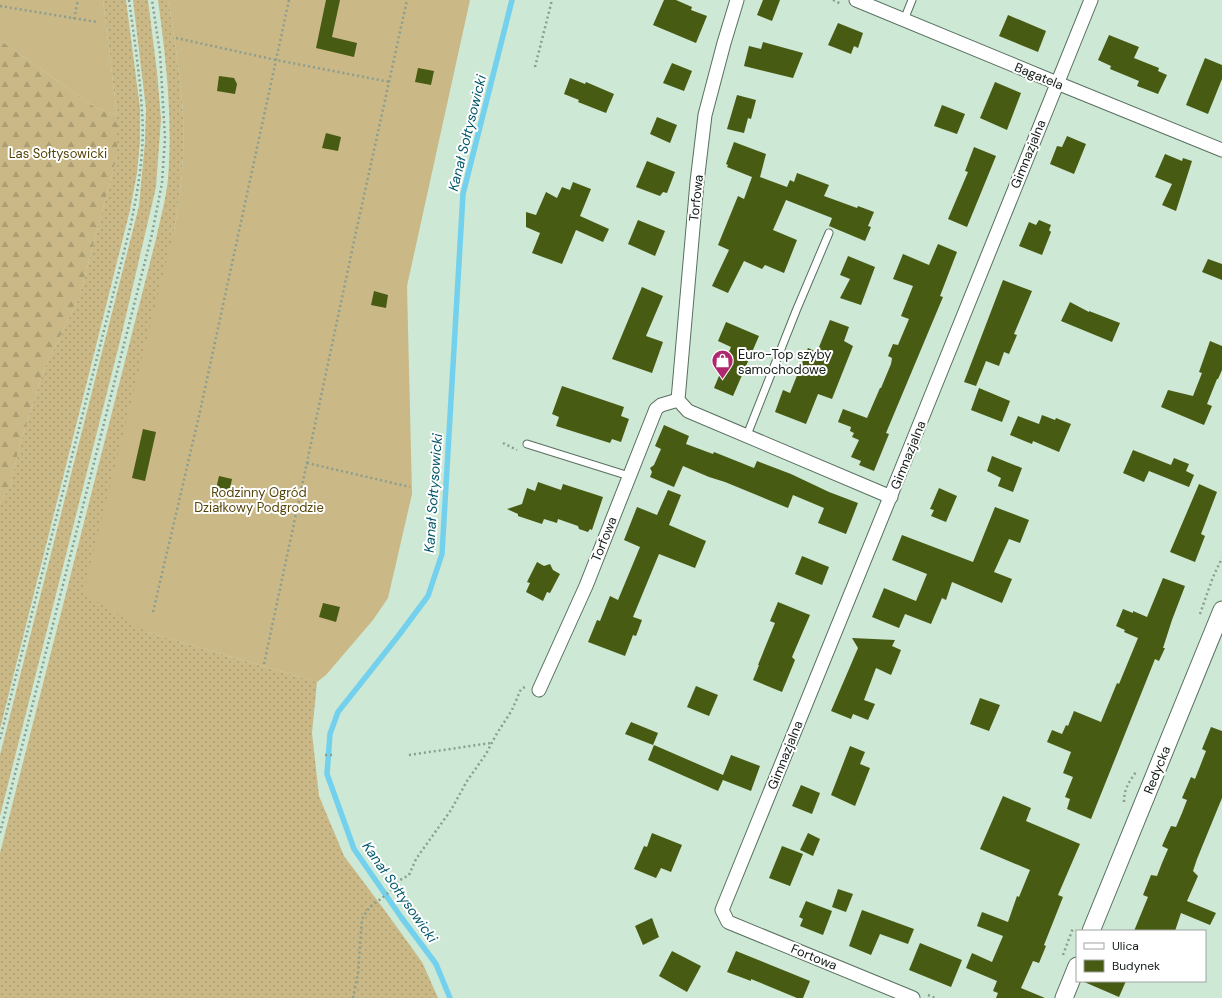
<svg xmlns="http://www.w3.org/2000/svg" width="1222" height="998" font-family="'DM Sans',sans-serif">
	<style>
		.grass { fill: url(#grass-dots) }
		.forest { fill: url(#forest-firs) }
		.garden { fill: #cab886 }
		.lines { fill: none; stroke-linecap: round; stroke-linejoin: round }
		.stream { stroke: #73d1ed; stroke-width: 5.5 }
		.building { fill: #485b13 }
		.service-casing { stroke: #587060; stroke-width: 9 }
		.minor-casing { stroke: #587060; stroke-width: 15 }
		.tertiary-casing { stroke: #587060; stroke-width: 19 }
		.path { stroke: #8a9e90; stroke-width: 2.5; stroke-dasharray: 2 3; stroke-linecap: butt }
		.service { stroke: #fff; stroke-width: 7 }
		.minor { stroke: #fff; stroke-width: 13 }
		.tertiary { stroke: #fff; stroke-width: 17 }
		.labels { text-anchor: middle; dominant-baseline: central; stroke-width: 4; stroke-linejoin: round; paint-order: stroke }
		.street-label { font-size: 13px; fill: #121b15; stroke: #fff }
		.park-label { font-size: 13px; fill: #554407; stroke: #fff }
		.poi-label { font-size: 13px; fill: #121b15; stroke: #fff; text-anchor: start }
		.water-label { font-size: 14px; font-style: italic; fill: #03586c; stroke: #fff }
	</style>
	<defs>
		<pattern id="grass-dots" width="8" height="8" patternUnits="userSpaceOnUse"><rect width="8" height="8" fill="#cab886"/><path d="M2 2h.1M6 6h.1" fill="none" stroke="#ac9e73" stroke-width="1.8" stroke-linecap="round"/></pattern>
		<pattern id="forest-firs" width="22" height="20" patternUnits="userSpaceOnUse"><rect width="22" height="20" fill="#cab886"/><path d="M5 1l3.5 6h-7zM16 11l3.5 6h-7z" fill="#ac9e73"/></pattern>
	</defs>
	<rect width="100%" height="100%" fill="#cde8d5"/>
	<g class="grass">
		<path d="M103 0H126L140 108V141L137 173 130 210 0 729V503L10 486 20 444 44 369 79 298 117 156V115Z"/>
		<path d="M133 0H148L157 72 161 119 156 187 121 337 0 816V755L139 206 145 142 146 109Z"/>
		<path d="M158 0H169C174 38 181 77 183 115 185 154 181 193 174 231L147 632 317 682 312 733 319 796 344 856 383 908 422 962 438 998H0V853L156 239C160 220 166 199 168 179 173 119 166 59 158 0Z"/>
	</g>
	<path class="forest" d="M0 40 96 108 117 115V156L79 298 44 369 20 444 10 486 0 503Z"/>
	<g class="garden">
		<path d="M0 0H103L117 115 96 108 0 40Z"/>
		<path d="M169 0H470L407 286 412 494 388 598 373 620 326 675 317 682 147 632 83 593 174 231C181 193 185 154 183 115 181 77 174 38 169 0Z"/>
	</g>
	<g class="lines">
		<path class="stream" d="M450 998 436 964 401 917 354 849 327 774 330 734 338 712 399 635 428 596 442 554 463 194 512 0"/>
	</g>
	<g class="building">
		<path d="M326 0H340L332 37 357 43 354 57 316 48Z"/>
		<path d="M664 0H676L692 7 691 10 707 16 696 43 653 25Z"/>
		<path d="M763 0H780L772 21 757 15Z"/>
		<path d="M1008 15 1046 31 1038 52 999 36Z"/>
		<path d="M838 23 863 33 858 48 854 46 851 54 828 45Z"/>
		<path d="M1109 35 1139 47 1134 58 1159 68 1158 71 1167 75 1158 94 1137 86 1139 81 1110 69 1111 66 1098 60Z"/>
		<path d="M763 42 803 53 793 78 744 66 749 46 761 49Z"/>
		<path d="M1205 58 1222 65V79L1208 114 1186 105Z"/>
		<path d="M672 63 692 71 684 91 663 83Z"/>
		<path d="M418 68 434 71 431 85 415 82Z"/>
		<path d="M219 76 234 78 237 84 235 94 217 91Z"/>
		<path d="M570 78 585 84 586 82 614 94 606 113 578 102 579 100 564 94Z"/>
		<path d="M995 82 1021 93 1007 130 980 118Z"/>
		<path d="M737 95 756 100 751 119 748 118 744 133 727 129Z"/>
		<path d="M942 105 965 114 957 134 934 126Z"/>
		<path d="M657 117 677 125 670 143 650 134Z"/>
		<path d="M326 133 341 137 338 151 322 148Z"/>
		<path d="M1067 136 1086 144 1074 174 1050 164 1057 146 1062 147Z"/>
		<path d="M734 142 766 154 760 177 787 187 790 180 794 182 797 173 829 185 824 196 857 208 858 206 874 212 868 226 871 227 865 241 829 226 832 218 786 200 773 230 797 240 784 273 765 265 762 269 744 261 728 293 712 286 729 250 718 245 738 196 744 199 752 177 727 167 728 165 726 164Z"/>
		<path d="M974 147 996 156 967 227 948 219 968 172 965 171Z"/>
		<path d="M1165 154 1182 161 1183 158 1192 161 1176 211 1162 205 1172 184 1155 177Z"/>
		<path d="M647 161 675 172 667 193 663 192 660 196 636 187Z"/>
		<path d="M573 182 591 189 580 216 609 229 603 242 576 230 562 264 532 253 540 233 526 227V212L536 215 546 192 557 198 562 187 570 190Z"/>
		<path d="M638 220 665 231 655 256 628 244Z"/>
		<path d="M1039 220 1051 225 1049 230 1051 232 1042 255 1019 246 1029 222 1036 225Z"/>
		<path d="M938 244 957 252 940 296 943 297 886 433 889 434 874 471 859 465 861 461 851 457 859 440 852 437 854 433 850 431 851 427 838 422 843 409 867 418 880 388H881L891 364 892 358 888 356 893 344 898 345 909 319 901 316 913 286 893 279 903 254 929 265Z"/>
		<path d="M848 256 875 267 861 305 840 298 850 279 840 275Z"/>
		<path d="M1208 259 1222 264V280L1202 272Z"/>
		<path d="M1003 280 1032 291 1014 334 1017 335 1009 354 1004 352 999 366 986 361 976 386 964 382Z"/>
		<path d="M642 287 663 296 646 336 663 342 652 373 612 359Z"/>
		<path d="M374 291 388 295 386 308 371 305Z"/>
		<path d="M1070 302 1089 312V311L1120 323 1112 342 1061 321Z"/>
		<path d="M830 320 849 327 844 341 853 346 832 399 818 394 806 424 775 412 783 390 790 393 808 348 817 352Z"/>
		<path d="M726 322 759 336 733 396 714 388 731 347 718 341Z"/>
		<path d="M1210 341 1222 346V370L1218 379H1217L1207 404 1212 406 1204 425 1161 407 1168 390 1193 396 1202 373 1199 372Z"/>
		<path d="M562 386 624 407 621 416 629 419 621 442 612 439 610 443 556 426 559 417 552 414Z"/>
		<path d="M979 388 1010 401 1002 422 971 410Z"/>
		<path d="M1042 415 1055 420 1056 418 1071 424 1059 452 1033 441 1032 444 1010 435 1018 416 1039 424Z"/>
		<path d="M664 425 689 436 686 444 713 454 714 452 754 468 757 461 791 474 829 492 858 503 846 534 818 523 824 508 793 495 788 508 725 482 709 477 683 466 674 487 650 477 652 472 650 468 654 465 661 449 655 446Z"/>
		<path d="M143 429 156 432 145 481 132 478Z"/>
		<path d="M1133 450 1171 465 1174 458 1189 464 1186 471 1194 475 1189 487 1149 471 1144 482 1123 473Z"/>
		<path d="M992 456 1022 468 1013 492 998 486 1001 478 987 471Z"/>
		<path d="M219 476 232 479 229 493 216 489Z"/>
		<path d="M538 482 561 490 563 484 603 497 592 530 590 529 588 532 579 529 578 526 558 519 557 523 544 519 542 524 518 516V514L507 509 522 504 527 488 535 491Z"/>
		<path d="M1199 484 1217 492 1201 534 1205 536 1195 562 1170 552Z"/>
		<path d="M939 488 957 496 946 522 931 516 934 510 930 509Z"/>
		<path d="M668 490 681 495 669 525 706 541 695 568 659 554 633 617 642 620 636 636 633 635 625 656 588 642 597 620 600 621 610 596 618 600 640 547 624 540 637 507 657 515Z"/>
		<path d="M995 507 1029 520 1020 543 1009 539 994 572 1012 579 1002 603 952 582 946 600 942 598 931 624 905 614 899 628 872 617 884 588 916 601 927 574 892 560 902 535 973 562Z"/>
		<path d="M802 556 829 567 822 585 795 574Z"/>
		<path d="M537 562 544 566 550 564 553 570 560 574 550 593 547 592 543 601 526 592 530 583 527 582Z"/>
		<path d="M1163 578 1185 586 1172 620 1163 648H1165L1159 661 1155 659 1091 819 1067 809 1070 799 1065 797 1073 777 1063 773 1071 752 1047 742 1052 730 1062 734 1066 725 1068 726 1074 711 1101 722 1117 683 1119 684 1138 638 1124 632 1125 630 1116 626 1123 609 1133 613V611L1147 617Z"/>
		<path d="M778 602 810 615 792 657 795 660 782 692 753 680 759 665H758L775 623 770 621Z"/>
		<path d="M323 603 340 607 336 622 319 617Z"/>
		<path d="M852 638 895 640 892 646 901 650 891 675 876 668 864 700 875 704 868 720 853 714 851 719 831 711 858 648Z"/>
		<path d="M696 686 718 695 709 716 687 707Z"/>
		<path d="M980 698 1000 705 989 731 970 724Z"/>
		<path d="M631 722 658 733 653 745 625 734Z"/>
		<path d="M1211 727 1222 731V798L1197 859 1193 871 1198 876 1187 901 1216 913 1210 925 1181 913 1175 931H1134L1148 897 1143 895 1151 875 1157 876 1162 863 1168 849 1162 846 1171 826 1176 827 1182 813 1187 800 1182 798 1191 777 1195 779 1206 751 1202 749Z"/>
		<path d="M654 745 723 775 731 755 760 766 751 791 723 780 718 791 648 760Z"/>
		<path d="M850 746 865 752 860 764 870 768 855 806 831 795Z"/>
		<path d="M801 785 820 793 812 814 792 806Z"/>
		<path d="M1003 796 1031 808 1026 821 1080 844 1058 895 1063 897 1044 945 1046 946 1039 963 1033 961 1021 988 1045 998H996L998 993 993 991 997 981 966 968 972 953 992 962 1003 936 977 926 982 912 1008 922 1017 896 1019 897 1030 870 980 849Z"/>
		<path d="M652 833 682 845 671 872 661 868 656 878 634 869 644 846 647 847Z"/>
		<path d="M808 833 820 839 813 856 800 850Z"/>
		<path d="M782 846 803 854 790 886 769 878Z"/>
		<path d="M838 889 853 894 846 912 832 907Z"/>
		<path d="M806 901 832 911 823 935 800 926 803 919 799 917Z"/>
		<path d="M862 910 914 929 908 944 880 934 871 955 849 946Z"/>
		<path d="M652 918 659 937 643 945 635 926Z"/>
		<path d="M920 943 962 960 951 987 909 970Z"/>
		<path d="M672 951 701 966 687 992 659 976Z"/>
		<path d="M736 951 810 981 803 998H797L751 979V981L727 972Z"/>
		<path d="M1082 981H1126L1119 997Z"/>
	</g>
	<g class="lines">
		<defs>
			<g id="service">
				<path d="M904 20 912 0"/>
				<path d="M747 435 796 311 829 233"/>
				<path d="M527 444 629 476"/>
			</g>
			<g id="minor">
				<path d="M737 0 724 43 705 115 697 182 678 400 688 411 891 497"/>
				<path d="M856 0 1057 83 1222 150"/>
				<path d="M539 690 586 586 656 409 661 405 678 400"/>
				<path d="M913 998 728 922 722 910 895 485 1091 0"/>
			</g>
			<g id="tertiary">
				<path d="M1091 931 1222 610"/>
				<path d="M1064 998 1077 966"/>
			</g>
		</defs>
		<use href="#service" class="service-casing"/>
		<use href="#minor" class="minor-casing"/>
		<use href="#tertiary" class="tertiary-casing"/>
		<g class="path">
			<path d="M833 0 841 4"/>
			<path d="M0 6 97 22"/>
			<path d="M74 19 78 0"/>
			<path d="M176 38 276 60 390 82"/>
			<path d="M535 67 552 0"/>
			<path d="M503 443 517 450"/>
			<path d="M307 463 410 487"/>
			<path d="M153 612 199 416 289 0"/>
			<path d="M1200 614 1213 577 1222 558"/>
			<path d="M264 664 356 232 407 0"/>
			<path d="M0 739 130 228C138 190 145 151 142 112 140 75 134 37 129 0"/>
			<path d="M325 755H334"/>
			<path d="M409 755 491 743"/>
			<path d="M1124 802C1124 789 1129 782 1136 772"/>
			<path d="M0 833 152 234 162 183 165 138 160 53 152 0"/>
			<path d="M1063 955 1073 928"/>
			<path d="M928 995 935 998"/>
			<path d="M353 998 358 973 362 919 369 908 387 894 400 880 409 875 416 859 451 810 467 781 486 754 496 735 512 710 521 689 525 687"/>
		</g>
		<use href="#service" class="service"/>
		<use href="#minor" class="minor"/>
		<use href="#tertiary" class="tertiary"/>
	</g>
	<defs>
		<symbol id="shop-pin" viewBox="-11 -11 22 30"><path d="M0 17L-7.5 6A9.5 9.5 0 1 1 7.5 6Z" fill="#af276c" stroke="#fff"/><path d="M-5-2.5h2.3a2.7 3.5 0 0 1 5.4 0H5L5.5 6h-11ZM-1.5-2.5h3a1.5 2.3 0 0 0-3 0Z" fill="#fff"/></symbol>
	</defs>
	<g fill-rule="evenodd">
		<use href="#shop-pin" x="710" y="348" width="25" height="34"/>
	</g>
	<g class="labels">
		<g class="street-label">
			<text transform="translate(1039 76) rotate(22)">Bagatela</text>
			<text transform="translate(1028 154) rotate(-68)">Gimnazjalna</text>
			<text transform="translate(696 198) rotate(-84)">Torfowa</text>
			<text transform="translate(908 455) rotate(-68)">Gimnazjalna</text>
			<text transform="translate(604 539) rotate(-68)">Torfowa</text>
			<text transform="translate(785 755) rotate(-68)">Gimnazjalna</text>
			<text transform="translate(1157 770) rotate(-68)">Redycka</text>
			<text transform="translate(814 957) rotate(22)">Fortowa</text>
		</g>
		<g class="park-label">
			<text x="58" y="153">Las Sołtysowicki</text>
			<text x="259" y="492">Rodzinny Ogród<tspan x="259" dy="15">Działkowy Podgrodzie</tspan></text>
		</g>
		<g class="poi-label">
			<text x="738" y="354">Euro-Top szyby<tspan x="738" dy="15">samochodowe</tspan></text>
		</g>
		<g class="water-label">
			<text transform="translate(467 133) rotate(-76)">Kanał Sołtysowicki</text>
			<text transform="translate(433 493) rotate(-86)">Kanał Sołtysowicki</text>
			<text transform="translate(400 892) rotate(55)">Kanał Sołtysowicki</text>
		</g>
	</g>
	<rect x="1076" y="930" width="130" height="52" fill="#ffffff" stroke="#a0a4a1"/>
	<rect x="1084" y="943" width="20" height="6" fill="#ffffff" stroke="#a0a4a1"/>
	<text x="1112" y="950" font-size="12" fill="#121b15">Ulica</text>
	<rect x="1084" y="960" width="20" height="12" fill="#485b13" stroke="#a0a4a1"/>
	<text x="1112" y="970" font-size="12" fill="#121b15">Budynek</text>
</svg>
